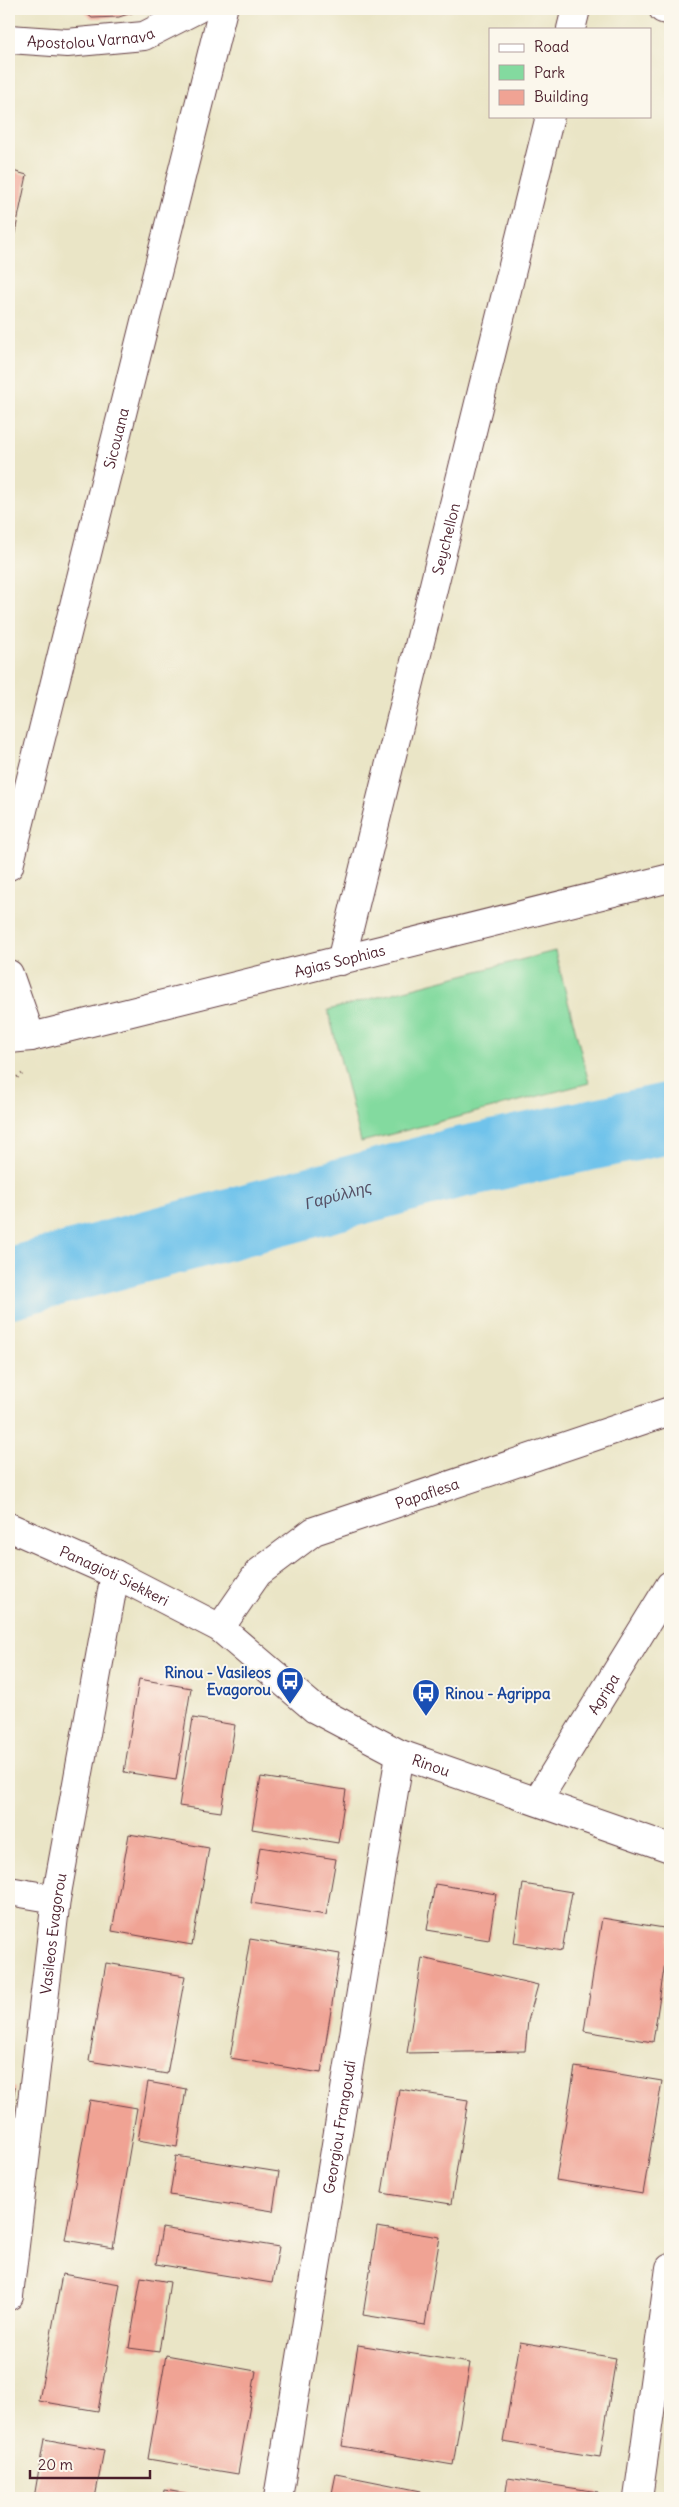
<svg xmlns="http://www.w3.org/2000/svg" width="679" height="2507" font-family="Delius,sans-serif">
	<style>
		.green { fill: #83da9f; stroke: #667c65 }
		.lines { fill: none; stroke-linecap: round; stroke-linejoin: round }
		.river { stroke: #6fc3eb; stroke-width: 71 }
		.building { fill: #f0a394 }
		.street-casing { stroke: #623d42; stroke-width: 30 }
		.secondary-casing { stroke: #623d42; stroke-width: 30 }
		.path { stroke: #623d42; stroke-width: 3; stroke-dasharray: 1 4; stroke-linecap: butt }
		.street { stroke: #fff; stroke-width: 28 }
		.secondary { stroke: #fff; stroke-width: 28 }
		.labels { text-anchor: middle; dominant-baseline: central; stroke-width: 4; stroke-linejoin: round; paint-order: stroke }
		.street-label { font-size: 15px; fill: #4a1f2b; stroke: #fbf7ec }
		.transit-label { font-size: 15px; font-weight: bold; fill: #164399; stroke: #fbf7ec; text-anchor: end }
		.water-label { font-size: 16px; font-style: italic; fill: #555065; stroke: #fbf7ec }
	</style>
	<rect width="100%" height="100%" fill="#fbf7ec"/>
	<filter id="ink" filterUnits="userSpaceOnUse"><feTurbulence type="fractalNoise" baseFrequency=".02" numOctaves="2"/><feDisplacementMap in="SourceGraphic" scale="10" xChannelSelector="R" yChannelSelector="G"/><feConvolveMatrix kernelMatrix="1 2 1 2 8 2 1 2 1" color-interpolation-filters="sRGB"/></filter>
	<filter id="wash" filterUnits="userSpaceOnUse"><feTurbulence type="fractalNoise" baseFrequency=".0096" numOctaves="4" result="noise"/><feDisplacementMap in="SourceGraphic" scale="20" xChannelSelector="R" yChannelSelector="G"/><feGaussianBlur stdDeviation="1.12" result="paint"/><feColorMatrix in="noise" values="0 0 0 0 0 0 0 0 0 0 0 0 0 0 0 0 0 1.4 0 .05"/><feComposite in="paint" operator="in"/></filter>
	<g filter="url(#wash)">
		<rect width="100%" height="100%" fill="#eae5c6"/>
		<path class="green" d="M555 951 589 1083 361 1142 328 1010Z"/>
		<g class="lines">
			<path class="river" id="s1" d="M9 1283 453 1164 670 1118"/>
		</g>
		<g id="blocks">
			<g class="building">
				<path d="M81 9H144L119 17 92 18Z"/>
				<path d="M9 170 27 175 13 242 9 241Z"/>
				<path d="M139 1679 191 1688 176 1780 124 1772Z"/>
				<path d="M193 1718 235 1725 221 1812 179 1806Z"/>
				<path d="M261 1777 346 1790 338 1843 252 1829Z"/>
				<path d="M129 1834 209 1848 192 1945 112 1931Z"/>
				<path d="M260 1847 336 1859 326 1915 251 1903Z"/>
				<path d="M435 1884 496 1894 489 1940 427 1930Z"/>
				<path d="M523 1884 572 1892 562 1951 514 1943Z"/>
				<path d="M602 1918 670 1929 653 2042 584 2031Z"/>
				<path d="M250 1939 340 1954 321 2073 230 2058Z"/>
				<path d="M422 1958 538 1985 528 2021 525 2051 407 2053Z"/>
				<path d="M106 1963 185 1976 167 2074 89 2061Z"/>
				<path d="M575 2067 662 2081 643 2194 556 2180Z"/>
				<path d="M148 2082 186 2089 177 2147 138 2140Z"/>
				<path d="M9 2087 15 2088 10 2116H9Z"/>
				<path d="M399 2089 468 2100 451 2204 382 2193Z"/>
				<path d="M90 2100 137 2108 113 2248 65 2240Z"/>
				<path d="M176 2156 279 2172 273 2211 170 2195Z"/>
				<path d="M377 2227 440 2237 425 2325 363 2315Z"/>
				<path d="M162 2228 279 2247 272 2283 156 2264Z"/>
				<path d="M62 2274 120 2284 98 2411 39 2401Z"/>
				<path d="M141 2277 170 2282 159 2352 129 2348Z"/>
				<path d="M520 2342 616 2358 600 2457 503 2442Z"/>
				<path d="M358 2345 470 2363 453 2465 342 2446Z"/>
				<path d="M166 2355 256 2371 238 2474 148 2459Z"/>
				<path d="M44 2439 104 2450 95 2498H34Z"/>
				<path d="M336 2474 421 2491 420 2498H331Z"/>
				<path d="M508 2478 598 2492 597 2498H505Z"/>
				<path d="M164 2490 209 2497V2498H163Z"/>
			</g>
		</g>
	</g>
	<g filter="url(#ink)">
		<use href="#blocks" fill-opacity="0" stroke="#623d42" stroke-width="1"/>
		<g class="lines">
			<defs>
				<g id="street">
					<path d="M663 9 670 11"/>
					<path d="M571 29 576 9"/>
					<path id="s2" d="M9 866 223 9"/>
					<path id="s3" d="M341 961 550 116"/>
					<path d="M9 974 31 1037"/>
					<path id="s4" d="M9 1527 115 1574 220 1628 315 1709 400 1754 670 1848"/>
					<path id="s5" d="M220 1628 258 1573 314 1531 670 1411"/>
					<path id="s6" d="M537 1801 670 1585"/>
					<path d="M9 1891 56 1899"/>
					<path id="s7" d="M9 2296 56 1899 115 1574"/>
					<path id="s8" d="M278 2498 400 1754"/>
					<path d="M638 2498 670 2268"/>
				</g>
				<g id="secondary">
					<path id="s9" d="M9 39 67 43 144 36 197 9"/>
					<path id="s10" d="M9 1039 31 1037 670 878"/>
				</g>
			</defs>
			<use href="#street" class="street-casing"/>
			<use href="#secondary" class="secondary-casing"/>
			<path class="path" d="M9 1083 22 1074"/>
			<use href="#street" class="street"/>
			<use href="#secondary" class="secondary"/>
		</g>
	</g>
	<defs>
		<symbol id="bus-pin" viewBox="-11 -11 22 30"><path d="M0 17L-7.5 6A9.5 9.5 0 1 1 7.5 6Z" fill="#1a4fb4" stroke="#fbf7ec"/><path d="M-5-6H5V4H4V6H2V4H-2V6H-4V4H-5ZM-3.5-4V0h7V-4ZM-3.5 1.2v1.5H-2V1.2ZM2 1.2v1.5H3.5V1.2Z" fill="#fff"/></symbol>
	</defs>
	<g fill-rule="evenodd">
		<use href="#bus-pin" x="274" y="1665" width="32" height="43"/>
		<use href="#bus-pin" x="410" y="1677" width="32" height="43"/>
	</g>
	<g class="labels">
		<g class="street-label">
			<text stroke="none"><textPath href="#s9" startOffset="82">Apostolou Varnava</textPath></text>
			<text stroke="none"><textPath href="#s2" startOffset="441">Sicouana</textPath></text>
			<text stroke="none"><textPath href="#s3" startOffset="435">Seychellon</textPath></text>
			<text stroke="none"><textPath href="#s10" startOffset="340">Agias Sophias</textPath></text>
			<text stroke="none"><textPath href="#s5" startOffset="256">Papaflesa</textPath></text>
			<text stroke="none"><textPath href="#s4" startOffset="116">Panagioti Siekkeri</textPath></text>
			<text stroke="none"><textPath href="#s6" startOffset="126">Agripa</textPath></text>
			<text stroke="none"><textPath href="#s4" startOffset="488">Rinou</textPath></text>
			<text stroke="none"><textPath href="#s7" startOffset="365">Vasileos Evagorou</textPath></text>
			<text stroke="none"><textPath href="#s8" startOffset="376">Georgiou Frangoudi</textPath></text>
		</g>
		<g class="transit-label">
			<text x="271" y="1672">Rinou - Vasileos<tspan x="271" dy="17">Evagorou</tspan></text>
			<text x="445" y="1693" text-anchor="start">Rinou - Agrippa</text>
		</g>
		<g class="water-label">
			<text stroke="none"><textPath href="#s1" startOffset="341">Γαρύλλης</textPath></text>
		</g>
	</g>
	<rect width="679" height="2507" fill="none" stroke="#fbf7ec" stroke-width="30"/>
	<rect x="489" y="28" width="162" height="90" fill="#fbf7ec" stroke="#b4a19f"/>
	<rect x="499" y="44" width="25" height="8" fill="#ffffff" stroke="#b4a19f"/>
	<text x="534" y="52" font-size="15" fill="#4a1f2b">Road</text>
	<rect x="499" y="65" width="25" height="15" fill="#83da9f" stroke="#b4a19f"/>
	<text x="534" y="78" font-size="15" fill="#4a1f2b">Park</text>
	<rect x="499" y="90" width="25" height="15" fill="#f0a394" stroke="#b4a19f"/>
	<text x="534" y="102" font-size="15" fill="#4a1f2b">Building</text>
	<path d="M30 2470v8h120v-8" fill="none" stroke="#4a1f2b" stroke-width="2.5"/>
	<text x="38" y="2470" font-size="15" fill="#4a1f2b" stroke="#fbf7ec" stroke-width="4" paint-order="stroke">20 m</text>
</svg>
